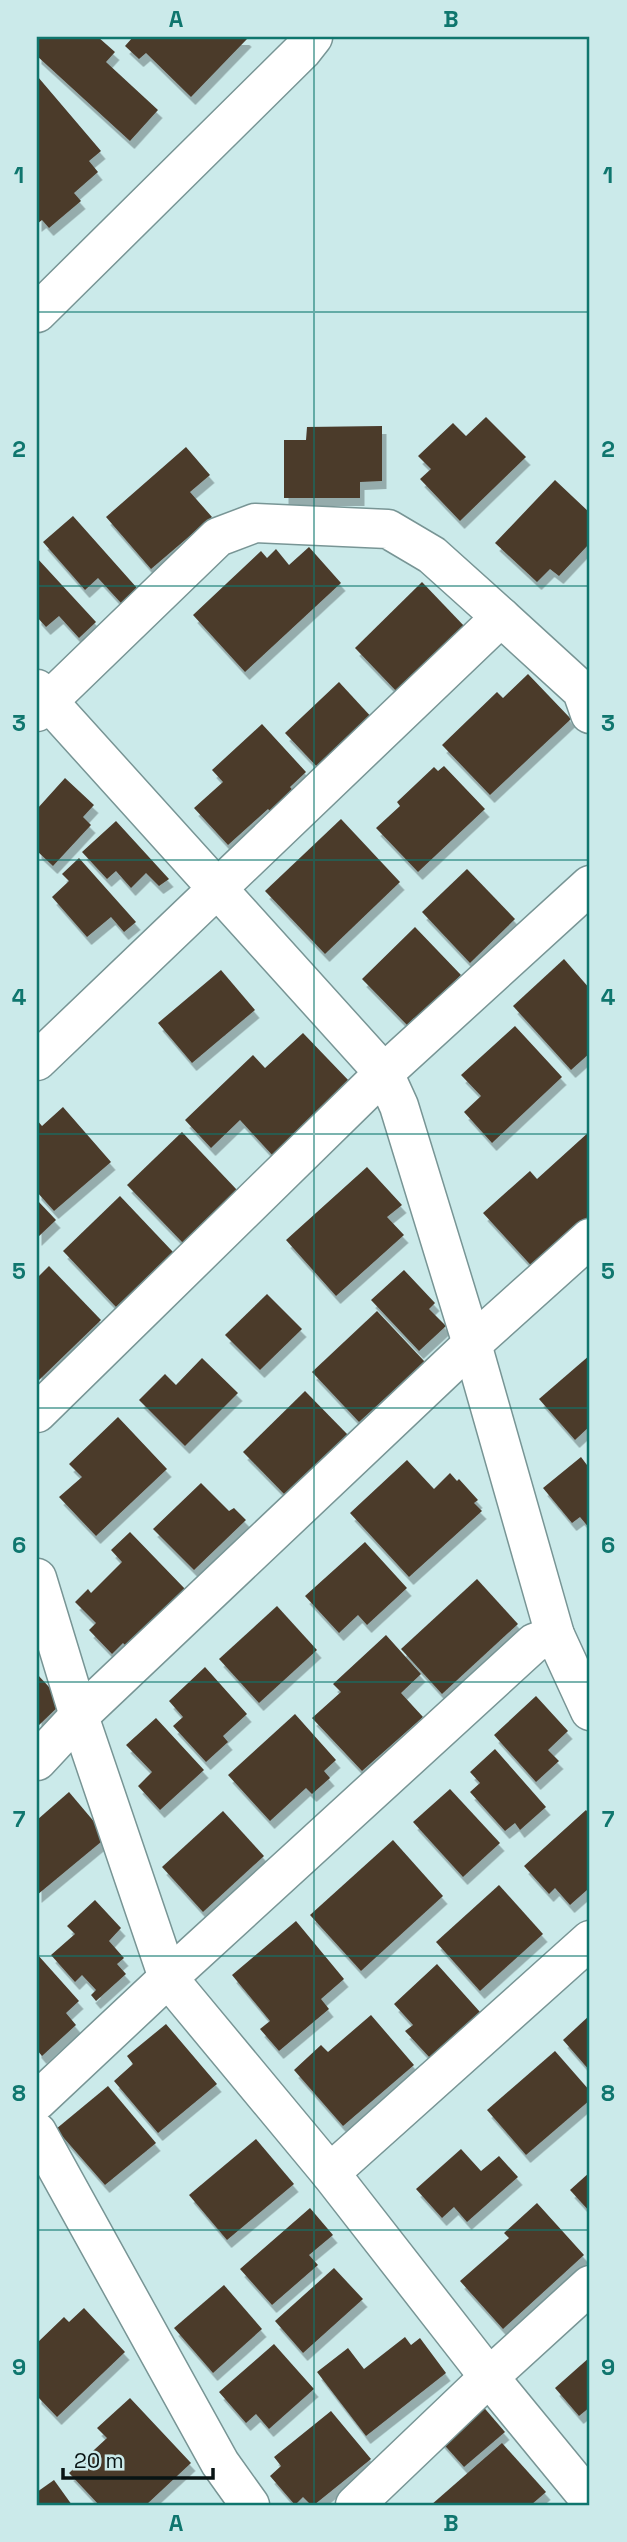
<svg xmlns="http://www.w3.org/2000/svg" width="627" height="2542" font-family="'Space Grotesk',sans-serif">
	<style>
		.building { fill: #4b3b2c; filter: url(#shadow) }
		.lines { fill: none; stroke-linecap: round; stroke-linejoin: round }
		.street-casing { stroke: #789595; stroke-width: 41 }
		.street { stroke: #fff; stroke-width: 38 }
		.grid { fill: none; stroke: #0f766e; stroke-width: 2; stroke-opacity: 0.55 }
		.neatline { fill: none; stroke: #0f766e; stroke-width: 2.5 }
		.grid-label { font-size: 23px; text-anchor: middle; font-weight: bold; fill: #0f766e }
	</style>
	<defs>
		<filter id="shadow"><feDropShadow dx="4.5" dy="8" stdDeviation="0" flood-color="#0004"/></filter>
	</defs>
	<rect width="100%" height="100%" fill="#cbeaea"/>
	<g class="building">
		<path d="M41 37H98L115 52 106 62 158 110 130 141 37 56V41Z"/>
		<path d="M133 37H245L247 39 191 97 146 53 139 59 125 46Z"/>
		<path d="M38 77 101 151 89 161 98 172 74 193 81 201 49 228 42 220 37 224Z"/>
		<path d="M486 417 526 457 460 521 420 479 431 469 418 456 453 423 466 436Z"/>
		<path d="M382 426V481L360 482V498H284V440H306L307 427Z"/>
		<path d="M186 447 210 475 190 492 212 517 151 569 106 517Z"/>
		<path d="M555 480 590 513V543L559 576 550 569 537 582 495 543Z"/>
		<path d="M73 516 137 588 121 603 98 578 85 590 43 542Z"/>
		<path d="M309 547 341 583 245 672 193 615 261 551 267 558 276 549 289 565Z"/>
		<path d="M37 558 96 622 79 638 59 616 46 627 37 617Z"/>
		<path d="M422 582 466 628 398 693 355 648Z"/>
		<path d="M528 674 571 719 490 795 442 745 497 692 503 698Z"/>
		<path d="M339 682 375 721 321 771 285 733Z"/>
		<path d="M262 724 306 772 290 787 296 794 274 815 268 809 228 845 194 808 223 782 212 770Z"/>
		<path d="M444 766 485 809 418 872 376 828 400 806 397 802 434 767 438 771Z"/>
		<path d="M65 778 94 805 83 817 91 825 53 866 37 851V809Z"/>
		<path d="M341 819 400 882 325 954 265 891Z"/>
		<path d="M116 821 169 879 159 886 146 873 131 888 116 871 107 879 82 852Z"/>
		<path d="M79 858 136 922 124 932 111 917 87 937 52 897 69 881 62 874Z"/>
		<path d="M467 869 515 919 470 963 422 912Z"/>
		<path d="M415 927 461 975 440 995 449 1004 424 1028 414 1018 407 1025 362 979Z"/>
		<path d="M564 959 590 989V1053L571 1070 513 1006Z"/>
		<path d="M221 970 255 1010 192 1063 158 1023Z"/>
		<path d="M515 1026 562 1077 492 1143 464 1112 481 1096 461 1075Z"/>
		<path d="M303 1033 351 1083 274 1157 240 1120 211 1148 185 1120 253 1055 265 1068Z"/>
		<path d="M63 1107 111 1162 54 1211 37 1192V1120L42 1126Z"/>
		<path d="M590 1131V1226L538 1273 483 1213 530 1171 537 1179Z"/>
		<path d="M182 1132 238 1191 183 1243 127 1185Z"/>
		<path d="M367 1167 402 1205 387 1217 404 1235 336 1296 286 1240Z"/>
		<path d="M120 1196 173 1252 116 1307 63 1251Z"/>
		<path d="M37 1200 56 1220 37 1238Z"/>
		<path d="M49 1266 101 1320 37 1382V1278Z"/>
		<path d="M404 1270 435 1303 429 1309 446 1326 419 1351 371 1300Z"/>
		<path d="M267 1294 302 1329 260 1370 225 1335Z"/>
		<path d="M377 1311 425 1362 359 1422 312 1372Z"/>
		<path d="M590 1355V1426L575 1440 539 1399Z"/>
		<path d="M202 1358 238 1393 185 1446 139 1400 165 1374 176 1385Z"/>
		<path d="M305 1391 349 1436 287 1497 243 1452Z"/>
		<path d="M118 1417 167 1469 96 1536 59 1497 82 1477 69 1464Z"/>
		<path d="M581 1457 590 1469V1529L580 1517 572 1523 543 1488Z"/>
		<path d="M407 1460 434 1489 450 1473 457 1481 459 1479 478 1500 474 1503 482 1511 409 1577 350 1513Z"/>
		<path d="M201 1483 229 1511 234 1508 246 1520 194 1570 153 1529Z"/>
		<path d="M130 1532 186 1590 128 1648 123 1643 112 1654 89 1630 96 1623 75 1602 88 1589 91 1593 122 1562 111 1550Z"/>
		<path d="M365 1542 407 1588 367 1625 358 1615 339 1633 305 1596Z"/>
		<path d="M477 1579 518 1624 442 1694 401 1649Z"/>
		<path d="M277 1606 317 1650 259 1703 219 1659Z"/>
		<path d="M386 1635 421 1674 401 1693 423 1717 362 1771 312 1718 341 1692 333 1684Z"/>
		<path d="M205 1667 247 1714 223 1736 228 1742 206 1762 173 1726 183 1717 169 1701Z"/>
		<path d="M37 1674 63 1702 37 1727Z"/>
		<path d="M536 1696 568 1731 548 1750 559 1761 536 1782 494 1735Z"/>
		<path d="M295 1714 336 1760 324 1771 330 1778 312 1794 306 1788 270 1821 228 1775Z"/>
		<path d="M156 1718 204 1770 160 1810 138 1786 152 1772 126 1745Z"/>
		<path d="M495 1749 546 1807 520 1830 515 1823 505 1831 470 1792 480 1783 470 1772Z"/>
		<path d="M450 1789 500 1843 463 1877 413 1822Z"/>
		<path d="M69 1792 107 1837 37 1895V1820Z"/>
		<path d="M586 1810 590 1815V1894L587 1890 570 1905 555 1888 549 1894 524 1866Z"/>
		<path d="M223 1811 264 1856 203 1912 162 1867Z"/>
		<path d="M393 1840 443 1896 361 1971 310 1915Z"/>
		<path d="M499 1885 543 1934 480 1991 436 1942Z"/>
		<path d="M95 1900 121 1928 109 1941 124 1958 117 1964 126 1974 96 2001 91 1995 96 1990 82 1975 75 1982 51 1955 75 1934 67 1926Z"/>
		<path d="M296 1921 344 1979 321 1999 329 2009 279 2051 260 2029 270 2021 232 1975Z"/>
		<path d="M37 1954 79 2001 66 2013 76 2025 42 2056 37 2050Z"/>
		<path d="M437 1964 480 2012 430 2058 405 2031 413 2025 394 2004Z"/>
		<path d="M371 2015 414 2065 343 2126 294 2070 321 2045 328 2052Z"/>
		<path d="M590 2015V2071L563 2040Z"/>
		<path d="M166 2024 217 2084 158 2133 114 2081 133 2064 127 2056Z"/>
		<path d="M555 2051 590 2091V2100L526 2155 487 2110Z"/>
		<path d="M108 2086 156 2143 105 2185 56 2129Z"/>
		<path d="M256 2139 294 2184 227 2240 189 2195Z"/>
		<path d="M461 2149 481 2171 499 2156 518 2177 467 2222 454 2207 442 2218 416 2189Z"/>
		<path d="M590 2172V2212L570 2190Z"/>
		<path d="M537 2203 584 2255 503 2329 460 2281 509 2238 504 2233Z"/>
		<path d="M310 2208 333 2235 309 2255 318 2265 272 2305 240 2269Z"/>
		<path d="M334 2268 363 2299 303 2353 275 2321Z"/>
		<path d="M224 2285 262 2329 213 2373 174 2328Z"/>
		<path d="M84 2308 125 2352 57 2417 37 2396V2343L64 2317 69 2322Z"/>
		<path d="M405 2337 411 2345 420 2338 446 2373 366 2436 317 2372 348 2348 364 2369Z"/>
		<path d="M274 2344 314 2389 269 2429 256 2414 246 2423 219 2392Z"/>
		<path d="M590 2357V2407L579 2416 555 2388Z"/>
		<path d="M130 2398 191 2463 146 2505H99L69 2473 107 2438 97 2428Z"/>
		<path d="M480 2403 505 2432 464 2467 439 2439Z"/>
		<path d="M331 2411 371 2459 314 2505H311L303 2497 295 2505 270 2476 281 2466 274 2457Z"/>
		<path d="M502 2443 546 2492 531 2505H431Z"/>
		<path d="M54 2480 72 2505H37V2492Z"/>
	</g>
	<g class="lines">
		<defs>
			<g id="street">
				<path d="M37 313 302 51 313 37"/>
				<path d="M37 689 384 1073 399 1106 472 1344 555 1635 590 1711"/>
				<path d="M37 712 218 537 255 523 388 529 432 555 501 617"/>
				<path d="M37 1061 501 617 582 691 590 714"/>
				<path d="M37 1413 384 1073 590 885"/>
				<path d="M37 1578 79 1716 168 1978 330 2173 489 2377 590 2500"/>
				<path d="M37 1761 79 1716 472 1344 590 1238"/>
				<path d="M37 2101 168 1978 534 1643 555 1635"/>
				<path d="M37 2132 220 2463 250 2505"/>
				<path d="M330 2173 590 1940"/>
				<path d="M355 2505 489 2377 590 2285"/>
			</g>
		</defs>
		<use href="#street" class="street-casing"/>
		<use href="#street" class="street"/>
	</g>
	<path class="grid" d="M314 37V2505M37 312H590M37 586H590M37 860H590M37 1134H590M37 1408H590M37 1682H590M37 1956H590M37 2230H590"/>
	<rect width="627" height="2542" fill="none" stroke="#cbeaea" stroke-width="77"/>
	<path d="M63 2468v10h150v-10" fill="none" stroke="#091414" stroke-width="3.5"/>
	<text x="74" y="2468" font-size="21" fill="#091414" stroke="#cbeaea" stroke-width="5" paint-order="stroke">20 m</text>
	<rect x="38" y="38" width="550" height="2466" class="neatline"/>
	<g class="grid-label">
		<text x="176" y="27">A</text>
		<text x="451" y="27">B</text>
		<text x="19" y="183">1</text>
		<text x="608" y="183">1</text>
		<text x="19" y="457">2</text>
		<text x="608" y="457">2</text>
		<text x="19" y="731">3</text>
		<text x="608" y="731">3</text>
		<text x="19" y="1005">4</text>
		<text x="608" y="1005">4</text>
		<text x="19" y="1279">5</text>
		<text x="608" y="1279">5</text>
		<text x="19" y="1553">6</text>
		<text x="608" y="1553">6</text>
		<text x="19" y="1827">7</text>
		<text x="608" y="1827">7</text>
		<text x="19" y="2101">8</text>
		<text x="608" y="2101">8</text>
		<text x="19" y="2375">9</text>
		<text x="608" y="2375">9</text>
		<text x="176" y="2531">A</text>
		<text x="451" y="2531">B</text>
	</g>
</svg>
